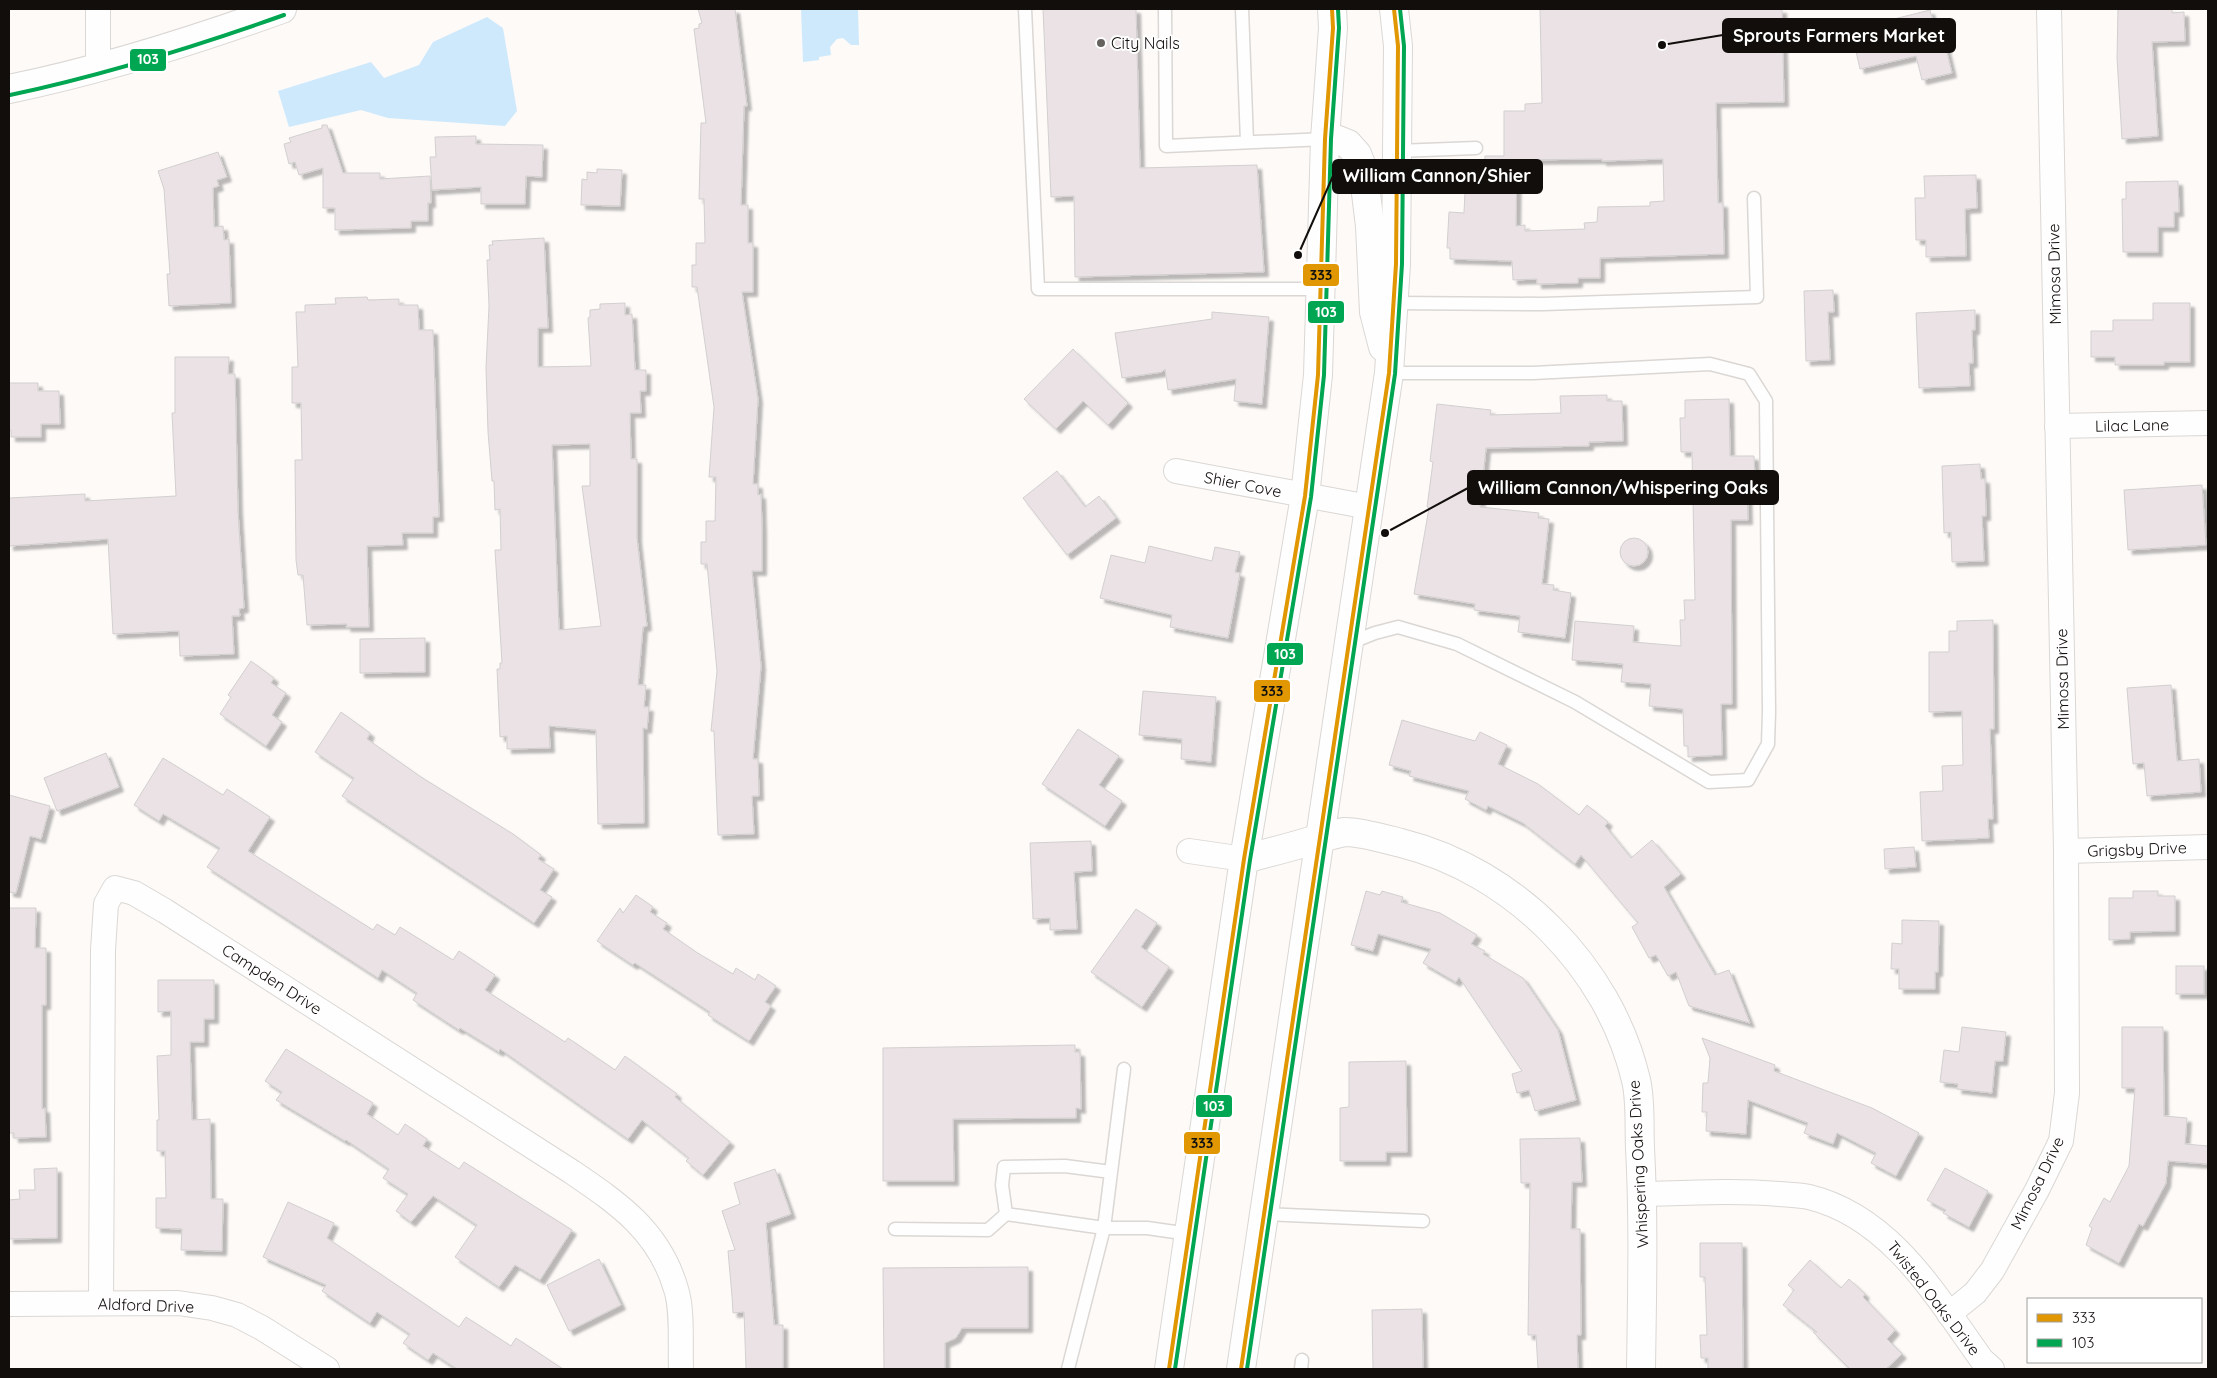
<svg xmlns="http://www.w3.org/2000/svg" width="2217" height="1378" font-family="Quicksand,sans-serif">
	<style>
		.water { fill: #cee9fc }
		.building { fill: #ebe2e6; stroke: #d2cfcf; fill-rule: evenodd; filter: url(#shadow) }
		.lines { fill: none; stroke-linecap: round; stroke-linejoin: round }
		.lane-casing { stroke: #dad7d4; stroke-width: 15 }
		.street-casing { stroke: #dad7d4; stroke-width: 26 }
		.secondary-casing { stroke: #dad7d4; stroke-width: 30 }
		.lane { stroke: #fffefe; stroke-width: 12 }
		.street { stroke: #fffefe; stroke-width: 24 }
		.secondary { stroke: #fffefe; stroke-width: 28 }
		.bus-1-casing { stroke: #fff; stroke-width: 8 }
		.bus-2-casing { stroke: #fff; stroke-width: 8 }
		.bus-1 { stroke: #e09701; stroke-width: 4 }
		.bus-2 { stroke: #00a651; stroke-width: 4 }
		.poi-dot { fill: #64615e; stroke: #fff; stroke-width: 2 }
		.labels { text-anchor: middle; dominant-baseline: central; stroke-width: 4; stroke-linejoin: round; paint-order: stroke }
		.poi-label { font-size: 16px; fill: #110e0b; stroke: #fff; text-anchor: start }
		.street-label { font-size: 16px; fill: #110e0b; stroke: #fff }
		.leader { fill: none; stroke: #110e0b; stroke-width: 2 }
		.callout-dot { fill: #110e0b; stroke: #fff; stroke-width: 2 }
		.callout { fill: #110e0b; stroke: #110e0b; stroke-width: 2 }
		.callout-label { font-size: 18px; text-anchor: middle; font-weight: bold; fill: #fff }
		.line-badge { stroke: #fff; stroke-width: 2 }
		.badge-label { font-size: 14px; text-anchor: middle; font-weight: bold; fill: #fff }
		.pale-badge-label { font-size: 14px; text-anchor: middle; font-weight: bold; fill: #111 }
	</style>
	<defs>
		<filter id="shadow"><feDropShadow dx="4.5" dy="4.5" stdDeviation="1" flood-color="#0004"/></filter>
	</defs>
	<rect width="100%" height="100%" fill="#fdfaf8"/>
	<g class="water">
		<path d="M801 9H858L859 45H851L843 38 837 39 830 47 831 55 819 57V60L803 62Z"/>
		<path d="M487 17 503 28 517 111 505 126 388 118 361 110 289 127 278 91 371 62 384 78 419 65 433 42Z"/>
	</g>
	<g class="building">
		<path d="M698 9H735L747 106H744L741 205H748V243H753V292H742L758 399 753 484H758V495L761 494 762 528V571H752L761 666 753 759H758L759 796H752L754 834 718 835 714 731H711L717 671 707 564H701V542H706V521H715L716 477H709L714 407 697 287H692V265H696V243H705L704 199H699L701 123H706L694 29 699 28V24L702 23Z"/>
		<path d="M1043 9H1136L1140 168 1257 165 1264 272 1075 277 1074 196 1051 197Z"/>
		<path d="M1540 9H1782L1784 102 1716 103 1718 203H1723L1724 254 1600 258V278H1578V283L1537 284V279L1513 280 1512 261 1450 259V248H1447L1449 212 1464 213 1466 170H1484L1485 156H1504V111H1525V104L1542 103ZM1602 159V161L1663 159 1664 201 1650 202V206L1598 207 1597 222 1584 223 1585 229 1525 231V225L1516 226 1517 160Z"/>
		<path d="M2118 9H2172V13L2184 12 2185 41 2152 42 2158 136 2122 139 2117 58Z"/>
		<path d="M1930 10 1934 25 1940 24 1952 73 1922 80 1916 56 1860 69 1855 47 1878 41 1874 24Z"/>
		<path d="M322 125H327L343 173H380V179L430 176 431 203H428V221H411V228L335 230V208H323V168L299 175 295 162 289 164 284 144 291 142 289 138 322 128Z"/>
		<path d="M476 136V144L543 145 542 177 526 176 525 204H481V187L432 190 430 157H436L435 137Z"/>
		<path d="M218 152 227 177 217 180 219 186 213 188 214 227 223 226 224 240 229 239 231 303 169 306 167 274H170L164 189 158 171Z"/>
		<path d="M597 169 622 170 620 206 581 205 582 179 587 180V172L597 173Z"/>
		<path d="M1976 175 1977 208 1965 209 1966 256 1926 257V240H1916L1915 198H1925L1924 176Z"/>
		<path d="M2178 181 2179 212H2174V227H2158V252H2123L2122 199H2126V182Z"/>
		<path d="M544 238 548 328H538V367L591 366 588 318 590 317V310L600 309V304L625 303V315L632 314 635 370H646V391H640L641 413H630L631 459H637V538L647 626 643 627 638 685H646L644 707H649L647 729 643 728 644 823 598 824 596 730 549 726 550 748 507 749V736L500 737 497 669H500V663H502L495 550H501L500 509 495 510 494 481H492L488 432 486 368 489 306 487 260H490L489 245H493L492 241ZM590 444V486H582L601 626 559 630 552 445Z"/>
		<path d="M1833 290 1834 312H1828L1830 360 1806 361 1804 291Z"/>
		<path d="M367 297 368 300 399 299V305H418L419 330H433L439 517H433V533H402L403 545 367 546 369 627H346L347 624 307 625 303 575H298L296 560 295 460H302L301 403H292V367H298L296 312H305V305L336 304 335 298Z"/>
		<path d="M2153 303H2190V362H2164V365H2115V357H2091V331H2113V320H2153Z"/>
		<path d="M1975 310V330H1972L1973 363H1969L1970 386 1919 388 1916 313Z"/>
		<path d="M1212 312 1269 317 1262 404 1234 401 1236 379 1168 390 1165 369 1162 372 1122 378 1115 333 1212 319Z"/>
		<path d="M1073 349 1128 403 1108 425 1083 401 1056 429 1024 399Z"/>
		<path d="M175 357H229L228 374H235L238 511 244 608 239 609 240 616H232L234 654 180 656 179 631 113 634 108 539 9 546V498L85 494V501L176 496 172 413H175Z"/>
		<path d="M9 383H38V391H59L60 424H41V437H11V430H9Z"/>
		<path d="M1607 395V401H1622L1623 441 1589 442V446L1486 448 1480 507 1539 513 1538 518 1549 519 1542 584 1554 585 1553 590 1571 593 1565 638 1518 632 1520 616 1474 610 1475 604 1414 594 1429 508 1427 507 1433 462 1430 461 1437 404 1491 410 1490 415 1561 413 1560 396Z"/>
		<path d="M1729 399 1730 456H1754L1755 478 1747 479 1748 520H1731L1732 704H1721L1722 755 1688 757V746H1684L1683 709 1649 706 1651 684 1621 682 1623 664 1572 660 1575 621 1634 626 1633 642 1681 646 1680 620H1685L1684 600H1695L1692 452H1681L1680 418H1685V400Z"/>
		<path d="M1980 464 1981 479H1985L1986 516H1982L1984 561 1952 562 1951 532 1944 533 1942 466Z"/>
		<path d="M1057 471 1085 507 1099 496 1116 518 1067 555 1023 498Z"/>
		<path d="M2202 485 2206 545 2128 550 2124 490Z"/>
		<circle cx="1634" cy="552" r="14"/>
		<path d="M1149 546 1212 561 1215 547 1240 552 1235 572 1240 573 1228 638 1170 627 1172 615 1100 598 1111 555 1145 563Z"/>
		<path d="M1993 620 1994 729H1990L1993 819H1988L1989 838 1922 841 1920 792 1943 791 1942 766 1963 765 1962 711 1929 712V652H1949V631H1957V621Z"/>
		<path d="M425 638V672L360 673V639Z"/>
		<path d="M251 661 274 678 271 683 286 693 272 715 282 722 266 746 220 714 231 697 228 695Z"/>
		<path d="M2171 685 2177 761 2199 759 2201 792 2147 796 2144 763 2133 764 2127 688Z"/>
		<path d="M1143 691 1216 697 1211 762 1181 759 1182 739 1139 735Z"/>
		<path d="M341 712 370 733 367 739 421 777 513 834 541 855 538 859 554 869 540 890 552 897 534 923 342 796 354 778 315 752Z"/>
		<path d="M1402 720 1475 741 1480 732 1507 745 1498 764 1538 784 1579 815 1587 805 1608 822 1605 826 1631 858 1652 840 1681 874 1664 887 1715 975 1729 970 1750 1023 1689 1006 1676 972 1668 976 1656 955 1649 958 1632 927 1638 923 1581 855 1575 864 1523 823 1488 806 1486 810 1465 799 1469 791 1409 776 1411 771 1389 765Z"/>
		<path d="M1078 729 1119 756 1099 785 1122 801 1105 826 1042 784Z"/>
		<path d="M106 753 119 787 57 811 44 778Z"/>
		<path d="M163 758 223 795 227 789 270 817 248 851 373 930 377 924 395 935 400 927 453 960 459 951 495 975 485 990 565 1042 568 1038 615 1070 625 1056 677 1094 675 1097 730 1142 703 1175 686 1161 689 1158 642 1120 628 1139 500 1049 499 1052 460 1028 459 1030 413 1000 417 993 382 970 378 978 207 867 220 848 163 814 159 821 134 805Z"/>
		<path d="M9 795 50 806 41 839 30 836 16 893 9 892Z"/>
		<path d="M1091 841 1092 871 1074 872 1077 929 1050 930V918L1033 919 1030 843Z"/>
		<path d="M1914 847 1916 867 1885 869 1884 849Z"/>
		<path d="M1366 891 1380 895 1382 891 1403 897 1401 902 1440 913 1477 935 1471 944 1485 951 1483 954 1523 978 1558 1030 1576 1100 1535 1111 1529 1090 1517 1093 1512 1074 1522 1071 1459 977 1456 982 1423 963 1431 949 1378 934 1373 951 1351 945Z"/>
		<path d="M2133 891H2158V896H2175V931L2130 932V939L2109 940V898H2133Z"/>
		<path d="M636 895 653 907 650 912 667 923 663 929 696 952 733 974 736 968 755 980 758 974 776 986 765 1002 771 1006 749 1041 708 1015 710 1012 635 963 633 965 597 941 620 908 623 913Z"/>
		<path d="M9 908H36L35 948H46V1005H42V1109L45 1108 46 1137 14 1138V1133H9Z"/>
		<path d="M1136 909 1157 923 1141 947 1169 967 1142 1007 1091 972Z"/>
		<path d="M1902 920 1939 921 1938 972H1935V989H1899V969H1891L1892 943 1902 944Z"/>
		<rect x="2176" y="966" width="28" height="28"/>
		<path d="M158 980H214V1019H204V1042H190L192 1120 210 1119 211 1199H223L222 1251 181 1250 182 1229 156 1228V1198H166L165 1151H157V1120H159L157 1056 171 1055V1011L158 1012Z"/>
		<path d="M1962 1027 2006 1032 2003 1061H1995L1992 1093 1957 1089 1958 1084 1940 1082 1944 1050 1959 1052Z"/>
		<path d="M2122 1027H2163L2164 1116 2187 1118 2185 1144 2208 1146V1164L2168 1161 2166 1183 2143 1226 2139 1224 2119 1263 2086 1245 2092 1228 2089 1226 2104 1198 2110 1202 2129 1166 2135 1088H2122Z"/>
		<path d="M1702 1038 1775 1065 1774 1071 1872 1108 1919 1133 1896 1176 1871 1163 1876 1153 1837 1133 1833 1144 1804 1133 1808 1123 1748 1100 1746 1134 1706 1131 1707 1112H1702L1703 1083H1708L1710 1058Z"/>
		<path d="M1075 1045V1052H1080L1081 1109 1076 1108V1118L953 1119 954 1181H883V1048Z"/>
		<path d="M286 1049 373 1103 367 1114 398 1135 405 1124 427 1139 423 1146 459 1169 464 1162 572 1230 540 1280 515 1265 499 1287 455 1257 477 1225 433 1196 411 1222 396 1211 408 1194 383 1178 389 1169 346 1140 345 1141 276 1100 282 1092 265 1081Z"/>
		<path d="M1406 1061 1407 1152H1386V1161H1340V1108L1349 1107V1062Z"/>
		<path d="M1580 1138 1582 1182H1572L1571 1229H1580L1581 1335H1577L1578 1369H1538L1536 1335H1528L1530 1183H1521L1520 1139Z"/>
		<path d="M57 1168V1238L9 1239V1200L20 1199 19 1190H35L34 1169Z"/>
		<path d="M1945 1168 1988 1191 1969 1227 1943 1213 1946 1210 1927 1200Z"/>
		<path d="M775 1169 791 1214 766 1223 774 1325H783V1369H746L744 1312 733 1313 732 1296 728 1251 735 1250 722 1211 740 1204 734 1183Z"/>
		<path d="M288 1202 334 1223 327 1238 459 1327 466 1317 511 1346 516 1338 563 1369H457L433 1353 428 1360 403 1343 410 1334 377 1312 370 1323 322 1291 326 1285 263 1257Z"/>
		<path d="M1700 1243H1742L1743 1369H1708V1358H1701L1700 1335H1707L1705 1277H1700Z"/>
		<path d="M599 1259 621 1305 569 1331 547 1285Z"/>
		<path d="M1810 1260 1841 1288 1849 1279 1865 1294 1863 1297 1895 1330 1887 1339 1902 1354 1886 1369H1850L1813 1332H1817L1783 1305 1794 1290 1788 1285Z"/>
		<path d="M1028 1267V1328H962L956 1338 945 1343V1369H884L883 1268Z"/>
		<path d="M1422 1309 1423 1369H1373L1372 1310Z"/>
	</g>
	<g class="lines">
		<defs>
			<g id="lane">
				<path d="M1025 9 1038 289H1322"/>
				<path d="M1165 9 1166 146 1325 139"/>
				<path d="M1242 9 1247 142"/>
				<path d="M1397 151 1476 148"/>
				<path d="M1391 303 1543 304 1757 297 1754 198"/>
				<path d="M1350 643 1375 633 1398 627 1457 644 1575 702 1709 782 1748 780 1768 744 1769 712 1766 401 1749 374 1710 364 1533 373H1389"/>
				<path d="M1111 1172 1065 1166 1004 1167 1002 1185 1006 1214 1104 1228 1124 1069"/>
				<path d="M1265 1214 1423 1221"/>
				<path d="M895 1229 988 1230 1006 1214"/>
				<path d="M1068 1369 1104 1228H1147L1189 1234"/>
				<path d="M1301 1369 1302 1360"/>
			</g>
			<g id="street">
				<path d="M98 69V9"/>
				<path d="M2057 426 2208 423"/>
				<path d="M1176 471 1369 507"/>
				<path d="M1189 851 1244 859"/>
				<path d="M2066 851 2208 847"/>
				<path d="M1642 1194C1688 1193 1734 1190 1779 1194 1789 1195 1800 1195 1809 1197 1891 1217 1936 1296 1982 1360L1992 1369"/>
				<path d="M101 1302 103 950 106 904 115 888 134 893 165 911 572 1172C619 1204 659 1231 676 1289 683 1310 680 1346 681 1369"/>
				<path d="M9 1304 178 1303 212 1308 237 1315 262 1328 327 1369"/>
				<path d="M1949 1314 1975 1293 1992 1271 2037 1190 2061 1141 2067 1093 2066 851 2049 9"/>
			</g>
			<g id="secondary">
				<path d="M9 89C102 70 193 41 282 9"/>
				<path d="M1325 139 1338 140 1348 144 1357 154 1363 169 1370 226 1374 312 1383 347"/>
				<path d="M1244 859C1268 853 1291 847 1314 840 1324 838 1336 833 1345 832 1361 832 1385 839 1401 843 1513 871 1609 966 1636 1080 1641 1101 1639 1126 1640 1148 1644 1222 1642 1295 1641 1369"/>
				<path d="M1169 1369 1244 859 1305 496 1318 375 1325 139 1333 28 1332 9"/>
				<path d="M1241 1369 1389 373 1396 264 1398 46 1394 9"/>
			</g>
		</defs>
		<use href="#lane" class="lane-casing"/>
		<use href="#street" class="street-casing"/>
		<use href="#secondary" class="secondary-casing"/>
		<use href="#lane" class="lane"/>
		<use href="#street" class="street"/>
		<use href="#secondary" class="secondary"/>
		<defs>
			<g id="bus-1">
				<path d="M1169 1369 1244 859 1305 496 1318 375 1325 139 1333 28 1332 9"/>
				<path d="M1241 1369 1389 373 1396 264 1398 46 1394 9"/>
			</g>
			<g id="bus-2">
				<path d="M10 95C104 75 194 47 284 15"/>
				<path d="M1175 1369 1250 860 1311 497 1324 375 1331 139 1339 28 1338 9"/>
				<path d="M1247 1369 1395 374 1402 264 1404 46 1400 9"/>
			</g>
		</defs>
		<use href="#bus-1" class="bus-1-casing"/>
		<use href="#bus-2" class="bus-2-casing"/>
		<use href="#bus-1" class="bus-1"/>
		<use href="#bus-2" class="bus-2"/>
	</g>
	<circle class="poi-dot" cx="1101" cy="43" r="5"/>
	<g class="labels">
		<g class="poi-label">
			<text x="1111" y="43">City Nails</text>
		</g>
		<g class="street-label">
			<text transform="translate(2054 274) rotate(-91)">Mimosa Drive</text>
			<text transform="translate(2132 425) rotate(-1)">Lilac Lane</text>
			<text transform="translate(1243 484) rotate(11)">Shier Cove</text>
			<text transform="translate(2062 679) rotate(-91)">Mimosa Drive</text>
			<text transform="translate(2137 849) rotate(-2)">Grigsby Drive</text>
			<text transform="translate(272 979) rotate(33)">Campden Drive</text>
			<text transform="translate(1638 1164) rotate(-93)">Whispering Oaks Drive</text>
			<text transform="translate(2037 1183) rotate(-64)">Mimosa Drive</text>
			<text transform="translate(1934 1298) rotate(52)">Twisted Oaks Drive</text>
			<text transform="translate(146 1305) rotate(2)">Aldford Drive</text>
		</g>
	</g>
	<path class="leader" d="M1662 45L1723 35M1298 255L1333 176M1385 533L1468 488"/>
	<g class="callout-dot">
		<circle cx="1662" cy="45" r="5"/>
		<circle cx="1298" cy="255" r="5"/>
		<circle cx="1385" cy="533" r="5"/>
	</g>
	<g class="callout">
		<rect x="1723" y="19" width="232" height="33" rx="5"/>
		<rect x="1333" y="160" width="209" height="33" rx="5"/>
		<rect x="1468" y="471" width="310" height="33" rx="5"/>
	</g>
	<g class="callout-label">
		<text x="1839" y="42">Sprouts Farmers Market</text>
		<text x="1437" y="182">William Cannon/Shier</text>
		<text x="1623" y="494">William Cannon/Whispering Oaks</text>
	</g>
	<g class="line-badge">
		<rect x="129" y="48" width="38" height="24" rx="5" fill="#00a651"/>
		<rect x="1302" y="263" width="38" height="24" rx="5" fill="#e09701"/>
		<rect x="1307" y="300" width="38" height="24" rx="5" fill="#00a651"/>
		<rect x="1266" y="642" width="38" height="24" rx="5" fill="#00a651"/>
		<rect x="1253" y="679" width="38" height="24" rx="5" fill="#e09701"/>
		<rect x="1195" y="1094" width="38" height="24" rx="5" fill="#00a651"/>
		<rect x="1183" y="1131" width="38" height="24" rx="5" fill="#e09701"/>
	</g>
	<g class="badge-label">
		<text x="148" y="64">103</text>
		<text x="1326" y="317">103</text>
		<text x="1285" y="659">103</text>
		<text x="1214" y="1111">103</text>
	</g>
	<g class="pale-badge-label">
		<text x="1321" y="280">333</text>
		<text x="1272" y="696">333</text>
		<text x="1202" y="1148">333</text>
	</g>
	<rect width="2217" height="1378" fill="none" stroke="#110e0b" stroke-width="20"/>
	<rect x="2027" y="1298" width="175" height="65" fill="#ffffff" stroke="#a09f9d"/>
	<rect x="2037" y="1314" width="25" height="8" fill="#e09701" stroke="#a09f9d"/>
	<text x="2072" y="1323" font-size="15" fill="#110e0b">333</text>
	<rect x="2037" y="1339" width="25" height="8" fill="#00a651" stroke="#a09f9d"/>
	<text x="2072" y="1348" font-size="15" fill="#110e0b">103</text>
</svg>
